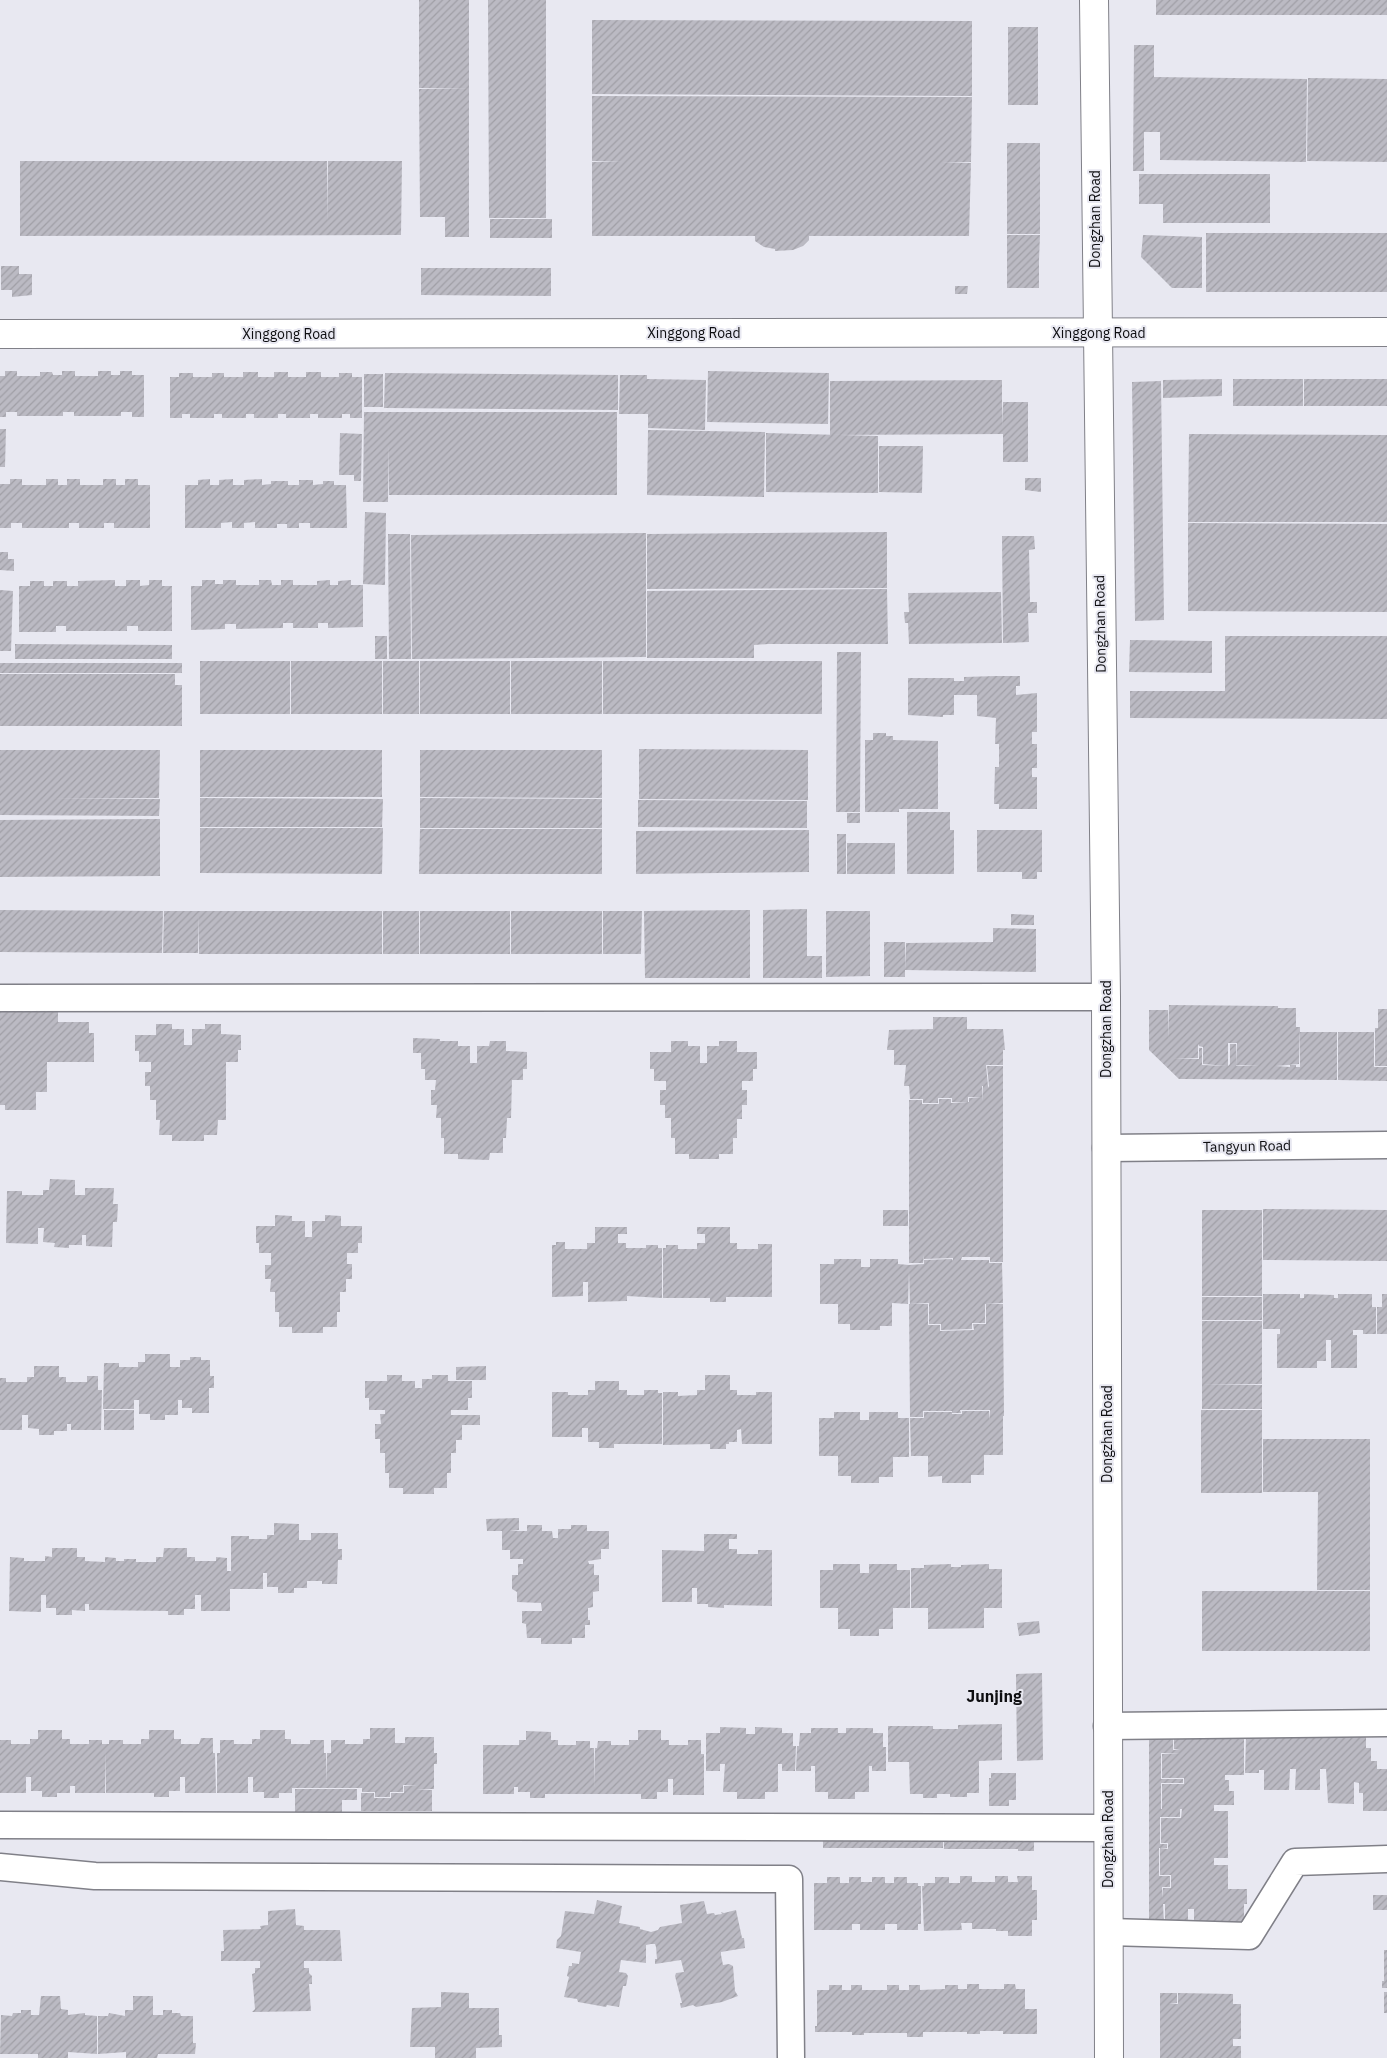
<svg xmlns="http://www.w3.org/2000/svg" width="1387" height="2058" font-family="'IBM Plex Sans',sans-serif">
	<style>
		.building { fill: url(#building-hatch); fill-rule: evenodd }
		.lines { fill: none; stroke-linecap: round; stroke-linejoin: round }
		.street-casing { stroke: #808088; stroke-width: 29 }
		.secondary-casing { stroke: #808088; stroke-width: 30 }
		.street { stroke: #fff; stroke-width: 26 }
		.secondary { stroke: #fff; stroke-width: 28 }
		.labels { text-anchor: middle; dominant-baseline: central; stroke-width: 4; stroke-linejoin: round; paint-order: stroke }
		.street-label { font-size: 14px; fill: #0e0e11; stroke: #e8e8f1 }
		.quarter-label { font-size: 16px; font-weight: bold; fill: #0e0e11; stroke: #e8e8f1 }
	</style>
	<defs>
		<pattern id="building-hatch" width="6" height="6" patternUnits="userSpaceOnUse" patternTransform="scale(1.25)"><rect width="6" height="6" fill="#bbbac3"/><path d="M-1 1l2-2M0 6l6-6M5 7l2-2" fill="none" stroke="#a09fa6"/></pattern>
	</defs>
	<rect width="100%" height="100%" fill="#e8e8f1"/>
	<g class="building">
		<rect x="419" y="0" width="50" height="88"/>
		<path d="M488 0H546V218H489Z"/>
		<rect x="1156" y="0" width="231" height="15"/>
		<path d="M592 20 972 21V96L592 94Z"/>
		<rect x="1008" y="27" width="30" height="78"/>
		<path d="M1134 45H1154V77L1307 79 1306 162 1160 160V132H1144V171H1133Z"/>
		<path d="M1308 78 1387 79V162L1307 161Z"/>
		<path d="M469 88V237H445V217H420L419 89Z"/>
		<path d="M592 96 972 97 971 162H942L971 163 969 236H809V240L803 246 793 250 775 251V249L764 247 755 241V236H592V162L622 161H592Z"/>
		<rect x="1007" y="143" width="33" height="91"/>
		<path d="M20 161H327V222L328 161H402L401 235 20 236Z"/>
		<path d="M1139 174H1270V223H1163V204H1139Z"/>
		<rect x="490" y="219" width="62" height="19"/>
		<rect x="1206" y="233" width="181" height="59"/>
		<path d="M1007 235H1040L1039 261H1007Z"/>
		<path d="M1143 235 1202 237V288H1172L1141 257Z"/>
		<rect x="1007" y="261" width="32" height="27"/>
		<path d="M1 266H19V274H32V295L12 297V290H1Z"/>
		<path d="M421 268H551V296L421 295Z"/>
		<path d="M955 286H968L967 294H955Z"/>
		<path d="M5 371H17V376H40V372H52L53 375H62V371H75V376H98V371H111V375H120V371H132V375H144V417H132V412H121V416H74V412H63V416H17V412H6V417H0V376H5Z"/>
		<path d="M708 371 829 373 828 424 707 422Z"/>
		<path d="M243 372H258V377H274V372H288V377H306V372H321V377H339V373H352V377H362V418H350V414H342V418H318V414H310V418H286V414H278V418H254V414H246V418H222V414H214V418H190V414H182V418H170V377H179V373H193V377H212V373H224V377H243Z"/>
		<path d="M385 373 618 375V410L384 408Z"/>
		<rect x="364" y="374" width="19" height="33"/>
		<path d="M620 375H647V379L706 380 705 430 648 428V414H619Z"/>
		<path d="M1222 379V396L1163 398V380Z"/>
		<rect x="1233" y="379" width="70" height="27"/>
		<rect x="1304" y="379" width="83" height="27"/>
		<path d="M1002 380V426L1003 402H1028V462H1003V434L830 435V381Z"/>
		<path d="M1161 381 1164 620 1135 621 1132 382Z"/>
		<path d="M364 412H617V495H389V445L388 502H363Z"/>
		<path d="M0 429H6L5 467H0Z"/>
		<path d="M648 430 765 432 764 497 647 495Z"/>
		<path d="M340 433 362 434 361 481H354V475H339Z"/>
		<path d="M766 433 878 436V493L766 492Z"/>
		<path d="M1189 434 1387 435V522H1188Z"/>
		<path d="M879 446H923L922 493 879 492Z"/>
		<path d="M1025 478H1041V492L1025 490Z"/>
		<path d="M10 479H22V485H46V479H58V485H67V479H80V485H103V479H116V485H125V479H138V485H150V528H114V523H104V528H79V523H69V528H22V523H11V528H0V484H10Z"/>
		<path d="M210 479V485H219V480L233 479V485H244V480L262 479V485L271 484V481H288V485H299V480H313V485L323 484V481H334V485H346L347 528H310V523H299V528H287V524H277V528H255V522L244 523V528H232V522L221 523V528H185V485H198V480Z"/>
		<path d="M365 512 386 513 385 585 363 584Z"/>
		<path d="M1188 523 1387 524V612L1188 611Z"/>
		<path d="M887 532V588L647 589V534Z"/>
		<path d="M646 533V657L412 659 411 535Z"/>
		<path d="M388 534H410L411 659H389Z"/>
		<path d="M1002 536H1034L1035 549 1029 550 1030 602H1037V613H1028L1029 642 1003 643Z"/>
		<path d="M0 552H8V559H14V571L0 570Z"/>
		<path d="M115 580V586H126V580H140V586L149 585V580H162V586H172V631H138V626H127V631H66V626H56V632H19V586H30V581H44V586H53V581H67V586H78V581Z"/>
		<path d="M202 580H215V584H223V580H236V585H259V580H271L272 585H281V580H293V585H317V581L330 580V585H338V581L351 580V585H363V627L328 628V623H318V628H293V623H283V628L236 629V624H225V629L191 630V586H202Z"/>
		<path d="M887 589 888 644H768L754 645V658H647V591Z"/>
		<path d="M0 590 13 591 11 651H0Z"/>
		<path d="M1001 592 1002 643 909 644 908 623H905L904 612H909L908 593Z"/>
		<rect x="375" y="636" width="12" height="23"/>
		<path d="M1225 636H1387V719L1130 718V691H1225Z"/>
		<path d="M1130 640 1212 641V673L1129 672Z"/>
		<path d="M15 644 172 645V659H15Z"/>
		<path d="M837 652H861L860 812H836Z"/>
		<rect x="200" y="661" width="90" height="53"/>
		<rect x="291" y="661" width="91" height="53"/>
		<rect x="383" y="661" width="36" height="53"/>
		<rect x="420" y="661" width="90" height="53"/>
		<rect x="511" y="661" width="91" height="53"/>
		<rect x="603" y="661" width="36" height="53"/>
		<rect x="639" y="661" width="183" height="53"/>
		<rect x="0" y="663" width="182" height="10"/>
		<path d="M0 674H175V685H182V726H0Z"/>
		<path d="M996 676H1020V686H1016V695L1037 693V732H1032V744H1037V768H1032V777H1037V809H999V804H994L995 767H999V744H995L996 718 977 716V695H954V715H943V717L908 715V678H954V681H964V677Z"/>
		<path d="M873 733H886V736H893V740L938 741V809H899V812H865V740H873Z"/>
		<path d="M639 749 808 750V800L639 799Z"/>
		<path d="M0 750H160L159 798H55L160 799 159 816 0 815Z"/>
		<rect x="200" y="750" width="182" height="47"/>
		<path d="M420 750H602V798L420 797Z"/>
		<path d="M200 798 383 799 382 827H200Z"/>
		<path d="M420 798 602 799V828H420Z"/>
		<path d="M638 800 807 801V828L638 827Z"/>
		<path d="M907 812H950V830H954V874H907Z"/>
		<rect x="847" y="813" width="13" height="10"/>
		<path d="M160 819V876L0 877V820Z"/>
		<path d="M200 828H383L382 874 200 873Z"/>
		<path d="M420 829H602V874H419Z"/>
		<path d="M809 830V872L636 874V831Z"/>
		<rect x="977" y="830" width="65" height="42"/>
		<rect x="837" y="834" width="9" height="40"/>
		<rect x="847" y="843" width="48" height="31"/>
		<rect x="1022" y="872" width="15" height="7"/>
		<path d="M807 909V956H822V978H763V910Z"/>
		<path d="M0 910 163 911 162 953 0 952Z"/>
		<path d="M750 910V978H645L644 911Z"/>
		<path d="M164 911H382V954H199L198 916V953H163Z"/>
		<rect x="383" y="911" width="36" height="43"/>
		<rect x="420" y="911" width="90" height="43"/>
		<rect x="511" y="911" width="91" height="43"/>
		<path d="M603 911H642L641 954H603Z"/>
		<path d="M826 911H870V976L826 977Z"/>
		<path d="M1011 914 1034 915V925H1011Z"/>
		<path d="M993 928 1036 929V972L905 970 906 943 993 942Z"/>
		<rect x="884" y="942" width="21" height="35"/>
		<path d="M1169 1005 1278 1006V1008H1296V1027H1300L1299 1064 1276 1066 1290 1067V1065H1296V1067H1300V1032H1337V1080L1179 1079 1149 1050V1010H1168V1039ZM1228 1043H1237L1236 1065 1259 1066H1236V1044H1230V1064L1228 1066ZM1198 1044 1199 1046 1203 1047V1064L1227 1066 1202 1065V1048H1199V1059H1174L1198 1058Z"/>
		<path d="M1378 1009H1387V1066H1375V1028H1378Z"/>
		<path d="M0 1011H58V1022H89V1033H94V1062H47V1092H36V1110H5V1105H0Z"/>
		<path d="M933 1017H967V1029H1003L1005 1050H1003V1065H986L988 1086H982V1097H968V1102H952V1098H938V1103H923V1099H910L909 1086H904L906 1065H894V1050H887L889 1030 933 1029Z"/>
		<path d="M156 1024H172V1029H184V1045H192V1029H205V1024H221V1034L241 1035V1050H238V1062H226V1120H218L217 1135H204V1141H172V1135H159L160 1120H156V1100H150V1086H145V1072H151V1062H139V1051H135V1035H156Z"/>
		<path d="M1338 1032H1374V1067H1387V1081L1338 1080Z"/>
		<path d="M413 1038 440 1039V1041H458V1046H470V1063H477V1046H489L490 1041H506V1051L527 1052V1069H523V1080H512L511 1118H507L506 1138H503V1153H490L489 1160 458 1159V1154H444V1138H441V1118H436L437 1105H431V1090H435L436 1080H425V1069H421V1053H413Z"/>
		<path d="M671 1041H688V1046H700V1063H707V1046H719V1041H737V1052H757V1069H753V1081H742V1090H747V1105H742V1119H737V1138H733V1154H719V1159H689V1154H675V1138H671V1118H665V1105H660V1090H666V1081H654V1069H650V1052H671Z"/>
		<path d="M987 1066H1003V1262H990V1257H962L961 1260H989V1263H1002L1003 1303 985 1304V1323H972V1329L941 1330V1324H929V1303L910 1304 909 1271 908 1304 892 1303V1326H880V1330H850V1324H838V1304H820V1264H834V1259H861V1267H870V1259H898V1264L909 1265 924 1264V1260L952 1259 953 1261V1258L924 1259V1255L923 1263H909V1100H922V1104H939V1099H951V1103L969 1102V1098L982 1097V1101L983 1086H988V1088L989 1086Z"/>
		<path d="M50 1179 75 1180V1195H85V1188H114L113 1204H118L117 1222H113L112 1247 86 1246V1235H82V1245H69V1248L54 1247 55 1243 43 1242 44 1228H38V1244L6 1243 7 1191H22V1195H43V1190H49Z"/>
		<path d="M1263 1209 1387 1210V1261L1263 1260Z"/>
		<rect x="883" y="1210" width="25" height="16"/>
		<rect x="1202" y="1210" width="60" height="86"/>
		<path d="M275 1215 292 1216V1221H305V1237H312V1221H325V1215L341 1216V1226H362V1243H358V1253H347V1264H352V1279H346V1292H340V1312H337V1327H323V1333H292V1327H279V1312H275V1292H270L271 1279H265V1265H271V1253H259V1243H256V1226H275Z"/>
		<path d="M595 1227H627V1234H618V1243H626V1248H646V1245H658V1248H662V1298L627 1296V1301L588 1302V1282H583V1296L552 1297V1245H556V1242H565V1249H587V1243H595Z"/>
		<path d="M697 1227H730V1243H737V1249H758V1244H772V1297H726V1302H710V1298H663V1248H666V1245H678V1249H697V1243H705V1234H697Z"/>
		<path d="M1263 1294H1300V1298H1304V1294L1334 1295V1298H1338V1294H1372V1307H1376V1334H1363V1330H1353V1335H1357V1368H1331V1340H1326V1361H1317V1368H1277V1334H1280V1329H1263Z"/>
		<path d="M1382 1294H1387V1334H1377V1307H1382Z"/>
		<rect x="1202" y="1297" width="60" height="23"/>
		<path d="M909 1304H928V1325H940V1331L974 1330 973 1324H986V1304H1003L1004 1416H997H1003V1455H984V1475H971V1483H942V1476L928 1477V1456H911L910 1418H924V1412H952V1414H962V1411H989L990 1420V1410H960L961 1413H952V1411H923V1417H910Z"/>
		<rect x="1202" y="1321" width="60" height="63"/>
		<path d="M145 1354H170V1367H180V1360H190V1357H201V1360H210V1376H214V1388H209V1413H192V1408H182V1400H178V1415H165V1420H150V1414H139V1400H134V1409H103L104 1363H119V1367H138V1362H145Z"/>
		<path d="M34 1366H59V1377H66V1382H87V1376H98V1390H102L101 1430H71V1424H67V1431H54V1435H39V1429L28 1428V1415H22V1430H0V1378H6V1382H27V1377H34Z"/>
		<path d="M486 1366V1380H456V1367Z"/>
		<path d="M387 1375H402V1381H415V1388H422V1379H432V1375H448V1381H472V1398H468V1410H451V1415H480V1425H462V1440H456V1453H451V1473H447V1488H434V1494H403V1488H389V1473H385V1453H380V1439H375V1424H381L380 1414H385V1410H369V1398H365V1381H387Z"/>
		<path d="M705 1375H730V1390H737V1395H756V1392H772V1444H742L741 1429 737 1430V1442H729V1444H726V1449H710V1444L663 1445V1392H678V1396L697 1395V1390H705Z"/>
		<path d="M595 1381H619V1390H627V1395H644V1390H658V1393H662V1444H614V1448H599V1442H588V1428H582V1437H552V1392H568V1395H588V1390H595Z"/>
		<path d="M1202 1384 1262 1385V1409H1202Z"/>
		<rect x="104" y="1410" width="30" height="20"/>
		<rect x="1201" y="1410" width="61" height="83"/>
		<path d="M834 1412H860V1420H869V1412H898V1418H909V1457H893V1477H879V1483H851V1476H838V1456H819V1418H834Z"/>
		<path d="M1263 1439H1370V1590H1317L1318 1492H1263Z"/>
		<path d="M519 1518V1530L509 1531H527V1525H542V1531H552L553 1538H558V1529H571V1525H587V1531H609V1549H601V1559L588 1561 589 1564H594V1575H599V1591L593 1592V1607L588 1608V1620H590V1625H585V1638H572V1644H541V1638H527L526 1624 522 1623V1611H542L541 1603 517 1602V1592L512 1589V1575H518V1564H523V1559H510V1550H502V1531H487L486 1519Z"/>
		<path d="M274 1523 299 1524V1540H311V1533H338V1549H342V1560H338L337 1584H322V1581H307V1588H294V1593H278V1587H267V1573H263V1589H230V1611H201V1595H195V1609H184V1615H168V1611L89 1610V1604H85V1611L72 1610V1615H56V1608H46V1595H41V1612L9 1611 10 1557 24 1558V1561H45V1556L52 1557V1548H77V1557H85V1561L105 1562V1557L116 1558V1561H124V1559H136V1562H156V1557H163L164 1548H187V1557H195V1561H216V1557L227 1558V1571H231V1536H249V1539H267V1535H274Z"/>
		<path d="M704 1534H737V1539H729V1549H737V1554H758V1550H772V1606L724 1605V1608L708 1607V1604H697V1588H692V1602H662V1550L704 1551Z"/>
		<path d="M833 1564H860V1573H869V1564H897V1570H910V1608H893V1629H879V1636H850V1629H838V1608H820V1570H833Z"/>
		<path d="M951 1564V1567H961V1565L989 1564V1569H1002V1608H984V1628L928 1629V1608H911V1568H924V1565Z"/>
		<rect x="1202" y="1591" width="168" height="60"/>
		<path d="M1039 1621 1040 1633 1019 1636 1017 1623Z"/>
		<path d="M1042 1673 1043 1760 1017 1761 1016 1674Z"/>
		<path d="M1002 1724V1760L979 1761V1793H967V1797H950V1794H937V1798H923V1794H910L909 1762H888V1726H933V1729H958V1725Z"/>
		<path d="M720 1727 746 1728V1734H755V1727L782 1728V1733H793V1746H796L795 1771H782V1764H778V1792H765V1799H737V1792H723L725 1764H720V1771H706V1733H720Z"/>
		<path d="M370 1728H395V1743H405V1737H434V1753H437V1764H434V1789H416L432 1790V1811H361V1793H374V1798H391V1793H404V1786L417 1785H403V1792H390V1797H375V1792H362V1788H292V1793H279V1798H264V1792H253V1777H248V1793H217V1753H220V1740H234V1744H252V1739H260V1730H285V1739H291V1744H310V1740H324V1753H326L327 1784V1753H331V1740H345V1744H363V1739H370Z"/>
		<path d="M811 1728H838V1733H846V1728H873V1733H883V1747H886V1771H872V1766H869V1792H855V1799H828V1792H815V1766H811V1771H796L797 1746H799L800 1733H811Z"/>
		<path d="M38 1730H62V1739H70V1744H89V1740H102V1744H109V1740H123V1744H141V1739H149V1730H174V1739H181V1744H199L201 1738H213V1753H215L216 1793H185V1777H180V1791H169V1797H154V1793H106L105 1751V1793H75V1786H70V1793H57V1797H42V1791H31V1777H26V1793H0V1740H11V1744H30V1739H38Z"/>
		<path d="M638 1730H661V1740H669V1745H688V1740H701V1754H704V1795H673V1779H668V1792H657V1799H641V1794H545V1798H530V1792H518V1787H514V1794H483V1745H519V1740H526V1731L551 1732V1740H558V1745H576V1741H590V1748H594V1788L595 1748H597L598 1741H611V1745H629V1740H638Z"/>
		<path d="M1324 1734V1737L1366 1736V1748H1371V1761H1377V1769H1387V1811H1363V1793H1359V1783L1354 1782V1804L1328 1803 1326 1769H1320V1790H1295L1296 1769H1290L1289 1790H1264V1770H1259V1773H1245L1246 1737Z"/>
		<path d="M1149 1736H1173V1750H1180L1174 1749V1736H1244V1775H1225V1780H1229V1791H1234V1805H1214V1811H1228V1858H1214V1865H1228V1889H1247V1904H1244V1928H1194V1909H1188V1928H1165V1904H1163L1164 1924H1149ZM1161 1753H1180L1162 1754V1778H1184V1784H1162V1809H1182L1181 1818H1161V1843H1168V1849L1160 1848V1875H1171V1888H1163L1162 1898V1887H1170V1876H1159V1848H1167V1844H1160V1817H1180V1809H1161V1783H1183V1779H1161Z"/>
		<path d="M991 1773H1016V1800H1009V1806H989V1778H991Z"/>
		<path d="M295 1789H357V1800H342V1816H315V1812L295 1813Z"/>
		<path d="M944 1835H1034V1851H1018V1849H944Z"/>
		<rect x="823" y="1836" width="120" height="12"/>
		<path d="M960 1876H972V1882H995V1876H1008V1882H1018L1017 1876H1032V1890H1037V1920H1032V1936H1008V1931H996V1929H972V1923H961L962 1930 924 1931 922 1886H924V1883H935V1877H949V1883H960Z"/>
		<path d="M827 1877H840V1883H849V1877H861V1882H872V1877H885V1883H894V1877H907V1883H918V1886H921V1924H918V1930H897V1924H885V1930H860V1924H852V1930H814V1883H827Z"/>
		<rect x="1373" y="1895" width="14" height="15"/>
		<path d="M597 1900 622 1906 619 1923 640 1927V1929L651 1932 658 1930 660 1927 682 1923 680 1905 704 1901 707 1914 714 1913 715 1915 722 1914 721 1912 724 1913 736 1910 742 1938H744L745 1948 721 1952V1955L723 1965 729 1964 733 1966 735 1991 738 1996 722 2002 696 2007 693 2005 681 2008 680 2003H682L675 1976 676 1973 684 1972 681 1960 655 1964V1959H657L656 1947 655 1944H651L646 1945V1963L621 1960 619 1972 626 1973 628 1976 626 1986H623L619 2007 607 2005 606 2007 578 2002 577 1999 564 1997 569 1977 567 1976 569 1966H572V1963L579 1964 581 1952 556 1948 557 1940 561 1936 565 1911 594 1914Z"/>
		<path d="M295 1909 296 1925 304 1926V1930H340L342 1961H304V1968H309V1973L312 1976V1984H309L311 2011 252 2012 255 2009 252 1974 255 1973V1968H260V1961H221V1951H224L223 1930 261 1929 260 1926 268 1925V1911Z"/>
		<path d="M1384 1950H1387V1988H1382V1981H1384Z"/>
		<path d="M967 1984H979V1989H1004V1984H1015L1016 1989H1025V2009H1037V2034H1003V2031H980V2034H967V2032H923V2037H907V2033H864V2035H852V2032H815V2026H817V1990H829V1985H842V1990H851V1985H862V1990H887V1985H899V1990H909V1985H920V1990L945 1989V1985H958V1989H967Z"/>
		<path d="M441 1992 469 1993V2008H499V2035H502V2047L476 2048V2058H435V2047H410L412 2008 441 2007Z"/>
		<rect x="1384" y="1992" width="3" height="21"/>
		<path d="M1160 1993H1177V2003L1169 2004H1178V1993L1233 1994V2004H1241V2039H1233V2046H1241V2058H1160Z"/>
		<path d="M41 1996H60L61 2009 68 2010V2015L85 2013V2015L97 2016V2054L68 2052V2058H38V2054H0L1 2015 12 2016 13 2013H21V2010H31V2015H39Z"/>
		<path d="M133 1996H153V2015H163V2010H172V2013H180L181 2016H193V2043H196L195 2054H158L157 2058H126V2052L98 2054V2016H108L109 2013 125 2016V2010H133Z"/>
	</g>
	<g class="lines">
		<defs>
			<g id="street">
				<path d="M0 998 1106 997"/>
				<path d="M1106 1148 1387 1145"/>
				<path d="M1107 1726 1387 1723"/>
				<path d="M0 1825 1108 1828"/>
				<path d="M0 1867 95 1876 789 1879 791 2058"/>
				<path d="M1109 1932 1249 1936 1295 1862 1387 1859"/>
			</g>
			<g id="secondary">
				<path d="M1094 0 1106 997 1109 2058"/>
				<path d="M0 334 1387 332"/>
			</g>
		</defs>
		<use href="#street" class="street-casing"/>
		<use href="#secondary" class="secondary-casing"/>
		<use href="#street" class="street"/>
		<use href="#secondary" class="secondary"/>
	</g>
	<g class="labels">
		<g class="street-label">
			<text transform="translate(1095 219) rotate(-90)">Dongzhan Road</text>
			<text x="694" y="333">Xinggong Road</text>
			<text x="1099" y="333">Xinggong Road</text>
			<text x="289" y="334">Xinggong Road</text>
			<text transform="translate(1100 624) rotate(-91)">Dongzhan Road</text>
			<text transform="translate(1106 1029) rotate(-90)">Dongzhan Road</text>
			<text transform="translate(1247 1146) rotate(-1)">Tangyun Road</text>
			<text transform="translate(1107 1434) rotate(-90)">Dongzhan Road</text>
			<text transform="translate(1108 1839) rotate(-90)">Dongzhan Road</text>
		</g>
		<g class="quarter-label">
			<text x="994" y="1696">Junjing</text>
		</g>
	</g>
</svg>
